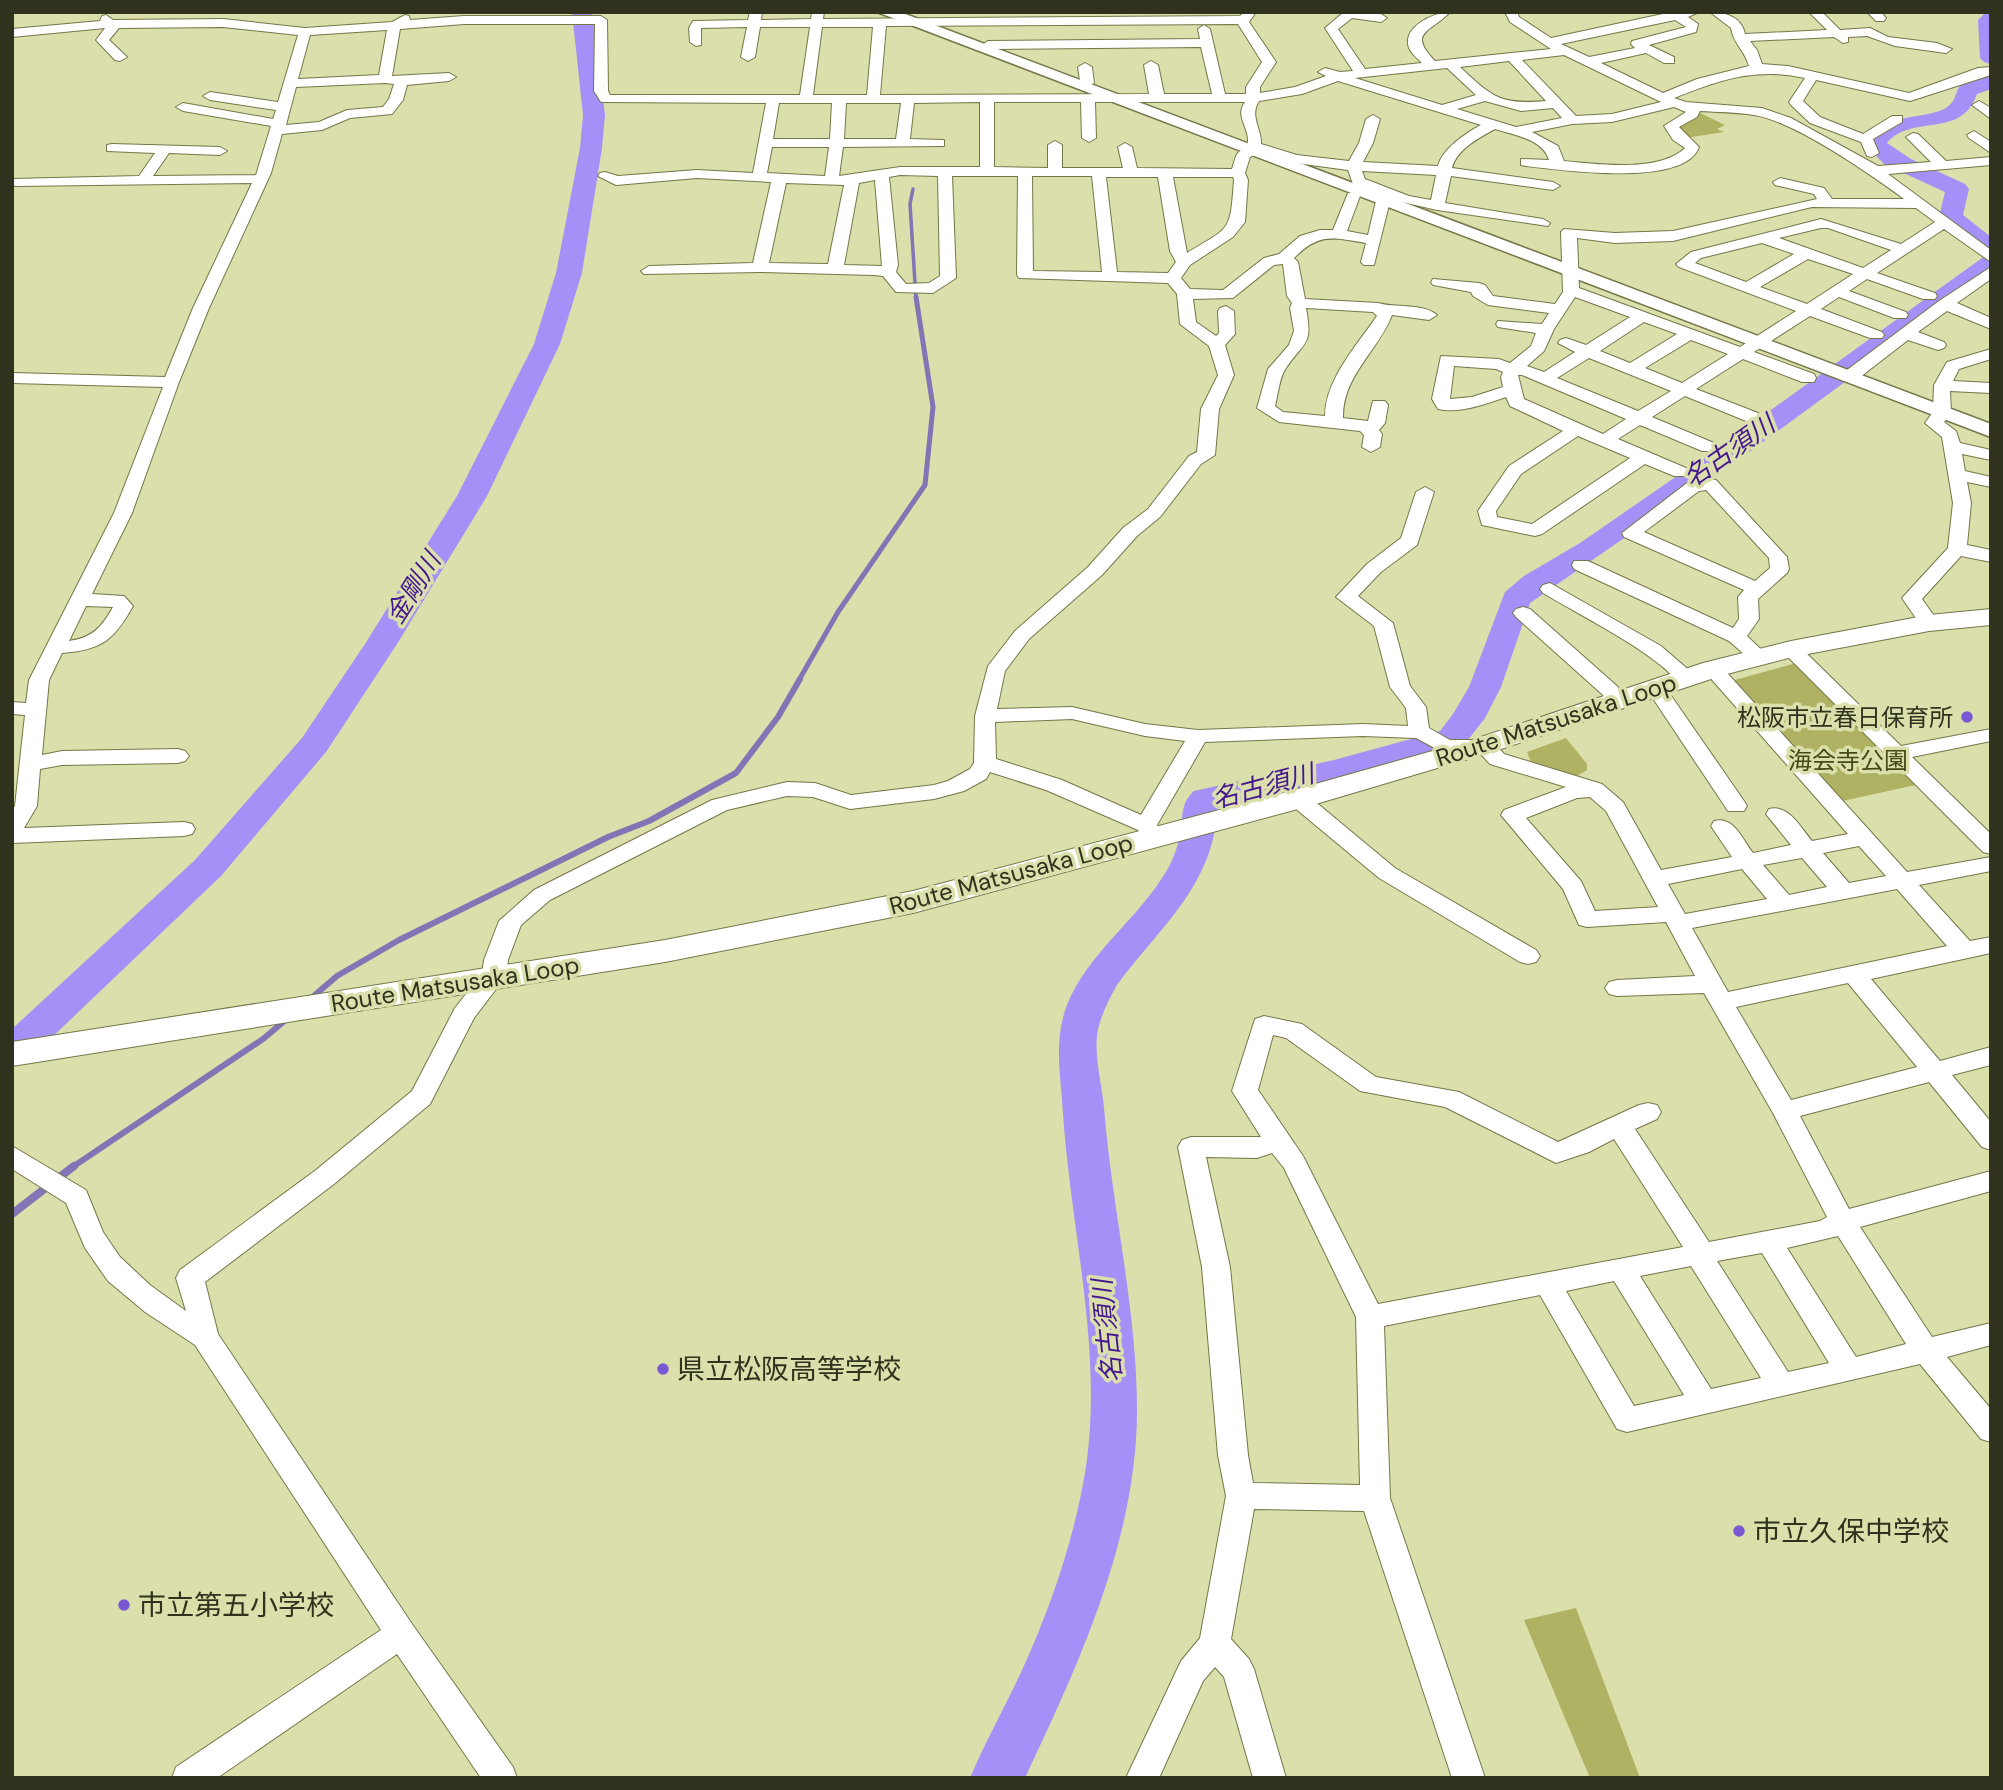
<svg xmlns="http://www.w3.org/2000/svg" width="2003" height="1790" font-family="'DM Sans','Noto Sans JP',sans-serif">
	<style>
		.green { fill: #aeb262 }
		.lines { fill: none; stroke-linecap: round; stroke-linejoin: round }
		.stream-far3 { stroke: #8274b5; stroke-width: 3.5 }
		.stream-far2 { stroke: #8274b5; stroke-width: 5 }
		.stream-far1 { stroke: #8274b5; stroke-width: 6 }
		.stream { stroke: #8274b5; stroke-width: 8 }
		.river { fill: #a490f6; fill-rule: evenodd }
		.minor-casing { stroke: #747747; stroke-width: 2 }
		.tertiary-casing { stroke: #747747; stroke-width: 3 }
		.secondary-casing { stroke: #747747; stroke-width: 2 }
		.minor { fill: #fff; fill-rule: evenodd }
		.tertiary { fill: #fff; fill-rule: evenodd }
		.secondary { fill: #fff; fill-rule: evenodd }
		.poi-dot { fill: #7859d3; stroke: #dbdfab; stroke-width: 2.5 }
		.labels { text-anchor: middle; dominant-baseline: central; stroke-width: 7; stroke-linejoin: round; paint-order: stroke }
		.poi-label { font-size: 24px; fill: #31321e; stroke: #dbdfab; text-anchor: end }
		.street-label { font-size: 24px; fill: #31321e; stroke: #dbdfab }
		.park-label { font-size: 24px; fill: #464815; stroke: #dbdfab }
		.water-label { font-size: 26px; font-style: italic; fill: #43178f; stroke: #dbdfab }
		.near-poi-label { font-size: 28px; fill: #31321e; stroke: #dbdfab; text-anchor: start }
	</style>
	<rect width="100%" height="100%" fill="#dbdfab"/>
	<g class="green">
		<path d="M1698 112 1725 125 1717 129 1724 132 1685 138 1677 126Z"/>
		<path d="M1800 662 1920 784 1838 802 1731 681Z"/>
		<path d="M1566 738 1587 764V770L1577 776 1531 762 1527 752Z"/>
		<path d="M1576 1608 1640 1778H1590L1524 1620Z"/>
	</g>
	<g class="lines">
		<path class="stream-far3" d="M913 189 910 204 916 299"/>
		<path class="stream-far2" d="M799 680 838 612 925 485 933 407 916 297"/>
		<g class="stream-far1">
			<path d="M309 1000 337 976 399 940 608 837 649 821 736 773 778 717 800 679"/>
			<path d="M71 1168 263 1039 288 1018"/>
		</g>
		<path class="stream" d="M12 1214 74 1166"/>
		<g class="river">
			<path d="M572 12H592L605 115 602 148 582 273 560 344 487 496 397 644 326 752 221 876 26 1062 12 1066V1029L195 860 302 738 365 644 457 496 534 344 556 273 580 148 583 115Z"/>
			<path d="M1991 12V64L1984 62 1980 58 1978 20 1984 14Z"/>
			<path d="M1991 75V89L1977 94C1961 140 1912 113 1887 143L1911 159 1965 184 1969 189 1963 215 1991 237V275L1752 450 1530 603 1501 687 1485 718 1464 745 1337 781 1217 808C1215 884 1159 928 1117 985 1109 999 1102 1013 1098 1029 1093 1055 1102 1083 1104 1108 1112 1209 1137 1309 1137 1410 1137 1539 1079 1663 1025 1778H970C986 1740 1006 1705 1023 1668 1052 1604 1075 1536 1086 1467 1103 1350 1071 1231 1063 1114 1061 1076 1053 1042 1067 1005 1087 955 1134 922 1162 878 1171 865 1177 850 1180 835 1184 817 1179 805 1194 791L1334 760 1440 731 1453 714 1469 687 1505 592 1524 576 1580 543 1732 438 1982 258 1989 256 1982 254 1942 222 1939 217 1945 192 1884 164 1864 143C1889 106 1938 124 1953 101 1956 96 1957 90 1960 85Z"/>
		</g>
		<defs>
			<g id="minor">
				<path d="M750 12H762L761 20 811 19 812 12H824L823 19 1240 16 1244 12H1256L1249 22 1276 62 1260 87V93L1295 87 1326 76 1318 72 1325 68 1340 72 1353 71 1325 28 1344 12 1381 14 1387 18 1381 22 1352 18 1338 29 1365 69 1422 63C1418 59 1413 55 1410 50 1399 28 1434 12 1450 12 1430 33 1407 32 1435 61L1551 49 1510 22 1505 12H1517L1519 17 1551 38 1672 12H1699L1688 17 1698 24 1696 32 1649 45 1674 57V63H1664L1646 53 1601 63 1663 93 1697 79 1749 66C1745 51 1733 43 1731 28L1710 12C1725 12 1742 17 1745 34L1827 30 1809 12H1822L1840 30 1870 28 1888 37 1937 43 1952 49 1946 53 1895 46 1867 36 1848 37V42L1843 43 1834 37 1750 41 1757 50 1762 64 1788 66 1909 93 1978 68 1991 67V75L1910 101 1816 80 1803 101 1820 117 1863 134 1892 116H1902V122L1873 139 1879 153 1872 157 1867 156 1861 142 1810 123 1791 105 1789 102 1805 78C1756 67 1719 80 1674 98L1686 102 1762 108 1791 118 1878 166 1931 162 1906 137 1913 133 1918 134 1946 161 1991 157V165L1888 174 1991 250V262L1944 229 1877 273 1935 293 1937 296 1935 299H1923L1867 279 1849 291 1906 312 1908 315 1906 318H1894L1839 297 1821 309 1882 332 1884 335 1882 338H1870L1810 316 1754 352 1814 374 1816 378 1814 382H1802L1743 359 1696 389 1758 413 1761 417 1758 421H1746L1685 396 1652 417 1714 443 1717 447 1714 451H1702L1640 425 1618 439 1686 468 1689 472 1686 476H1674L1645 464 1542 534 1535 536 1482 525 1478 511 1509 466 1563 431 1510 406 1506 397C1485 404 1460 414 1438 409L1432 399 1441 356 1499 359 1510 363 1531 346 1536 333 1498 327 1496 324 1498 321 1542 324 1549 313 1488 305 1473 296 1471 292 1433 285 1431 282 1433 279 1479 283 1485 285 1493 296 1555 304 1563 292 1561 232 1564 229 1615 233 1673 231 1817 199 1814 194 1775 185 1773 182 1780 178 1824 188 1832 199H1904C1870 174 1794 121 1754 115 1736 112 1717 112 1700 111L1697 117 1679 127 1699 147C1685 188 1560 170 1526 166L1521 165V159L1549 160C1543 139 1514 135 1495 129 1480 137 1456 150 1452 168L1553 182 1560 186 1553 190 1451 176 1445 203 1543 219 1550 223 1548 226 1437 210 1389 199 1390 201 1374 265H1364L1361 262 1366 243C1332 238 1320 232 1294 258L1298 262 1305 299 1378 303C1394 308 1424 303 1437 315L1429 320 1392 315C1379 350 1342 376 1343 418L1368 421 1373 401H1385L1388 405 1385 423 1379 430 1382 434 1380 447 1371 452 1362 447 1364 435 1360 431 1279 422 1257 408 1268 369 1289 345 1294 331 1290 308 1292 303 1287 296 1283 264 1274 265 1233 298 1193 299 1196 322 1216 336 1219 333 1218 311 1220 308 1226 306 1234 311 1235 334 1225 345 1234 375 1219 409 1215 455 1201 464 1160 517 1137 536 1102 575 1029 639 1005 671 997 709 1072 707 1145 724 1198 730 1363 724 1408 726 1406 708 1390 687 1374 626 1336 597 1367 564 1401 538 1416 492 1425 487 1434 492 1417 545 1381 572 1358 596 1393 623 1410 686 1426 707 1429 728 1450 740H1492L1504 754 1602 784 1623 802 1661 870 1732 857 1711 826 1714 821C1734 816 1742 839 1753 853L1791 845 1766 814 1769 809C1789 804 1801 828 1812 841L1848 834 1706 673 1703 669 1706 665H1720L1907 872 1991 857V871L1919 885 1970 941 1991 937V953L1871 979 1940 1061 1991 1047V1065L1952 1075 1991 1122V1150L1982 1147 1929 1082 1800 1116 1849 1209 1991 1171V1191L1860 1227 1932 1337 1991 1323V1345L1947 1357 1991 1409V1442L1981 1439 1920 1364 1627 1432 1617 1429 1540 1295 1384 1326 1390 1498 1485 1778H1452L1364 1511 1254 1509 1231 1639 1249 1659 1254 1669 1286 1778H1253L1224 1677 1215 1667 1203 1681 1159 1778H1126L1181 1661 1200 1638 1226 1496 1218 1455 1202 1267 1178 1147 1182 1140 1191 1137H1261L1232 1091 1255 1019 1264 1016 1302 1024 1376 1077 1459 1092 1558 1142 1639 1105 1648 1103 1657 1105 1661 1112 1657 1119 1635 1129 1709 1242 1820 1221 1827 1217 1773 1113 1704 993 1617 996 1609 994 1605 988 1609 982 1617 980 1695 976 1666 922 1587 927 1579 925 1563 889 1501 815 1504 810 1566 787 1490 764 1479 752 1446 754 1416 738 1363 736 1205 742 1157 825 1163 836 1160 841H1144L1138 830 1046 790 990 772 986 779 964 791 934 799 850 809 813 797 787 796 727 810 550 900 521 925 508 960 506 976 474 1018 430 1104 334 1184 205 1282 218 1334 412 1624 513 1767 517 1778H481L397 1654 217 1778H172L176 1767 381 1630 195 1345 145 1312 108 1281 85 1248 66 1203 12 1169V1146L86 1190 103 1232 120 1257 150 1285 186 1311 176 1278 180 1270 316 1170 412 1091 455 1008 482 974 484 960 499 921 534 890 712 800 787 782 815 783 851 795 934 785 948 781 970 769 974 763 975 716 988 666 1015 631 1088 567 1123 528 1148 509 1189 456 1197 452 1201 409 1218 375 1209 346 1180 324 1177 294 1168 283 1019 278 1017 275 1018 176H952L956 278 933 293 896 292 883 276 874 275 760 272 644 274 641 271 649 266 753 263 771 182 697 178 616 185 598 176 600 173 605 172 618 176 697 170 753 173 766 103 601 102 594 91 595 24H464L400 29 392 76 449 73 456 77 449 81 407 85 403 100 392 114 350 118 322 130 282 134 271 173 209 308 179 382 132 513 92 594 124 596 133 606C114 640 102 650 62 653L49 680 42 755 62 751 178 749 185 751 189 756 185 761 178 763 62 765 40 769 37 806 24 828 184 822 192 824 195 829 192 834 184 836 12 843V811L15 806 25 715 12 714V702L26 703 29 680 114 513 163 387 12 383V373L165 377 193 308 252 183 16 186 12 185V179L139 176 155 153 107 151V145L112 144 220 147 227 151 220 155 169 153 153 176 256 175 271 126 183 111 176 107 183 103 273 119 276 110 210 100 203 96 210 92 278 102 298 35 223 27 119 28 109 40 127 57 120 61 115 60 96 40 105 28 12 37V29L100 21 102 16 106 15 113 20 223 19 305 28 392 22 405 15 409 16 410 20 464 16H601L607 20 608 91 610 95H800L810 27H760L755 57 748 61 741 57 747 27 701 28V45L696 46 690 42 689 28 693 21 748 20ZM1675 20 1686 27 1632 41 1631 44 1635 48 1589 57 1561 44ZM1238 24 1262 62 1246 87V94H1225L1210 29 1204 25 1198 29 1200 39 988 41 982 45 988 49 1201 47 1212 94H1164L1158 65 1151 61 1144 65 1149 94 880 95 886 26ZM822 27H873L867 95H813ZM387 30 379 75 298 79 310 35ZM1564 55 1661 102 1612 114 1576 116 1522 60ZM1509 61 1546 101C1500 105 1492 97 1460 67ZM1447 68 1476 95 1442 105 1355 78ZM1338 81 1481 125C1466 133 1442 149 1438 166L1363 162 1373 143 1380 119 1373 115 1366 119 1359 143 1349 161 1297 155 1261 144C1262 129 1249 116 1259 101L1302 94ZM385 83 394 84 389 99 383 107 347 110 319 122 286 125 296 87ZM1485 101 1521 111 1553 108 1562 118 1516 127 1457 109ZM980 102V167H900L839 176 843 147 944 146V140L910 139 914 103ZM994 102H1081L1082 138 1089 142 1096 138 1095 102H1245C1235 116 1248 126 1248 140 1248 148 1243 148 1238 153 1235 156 1234 164 1232 169L1137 168 1132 147 1125 143 1118 147 1123 168H1062V145L1055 141 1048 145V168L994 167ZM779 103H832L830 139H773ZM846 103H901L896 139H844ZM1674 107 1686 112 1664 126 1673 140 1685 148C1659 173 1597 164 1564 161L1558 146 1532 132 1572 124 1612 122ZM772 147H829L825 176 767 173ZM1259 153 1296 163 1348 170 1353 184 1385 197 1376 201 1368 235 1347 231 1360 196 1358 193H1348L1333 230H1320L1300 236 1279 254 1264 258 1223 290 1190 289 1181 278 1190 265 1233 237 1245 222 1248 180 1245 173 1250 157ZM1362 171 1436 175 1431 200 1409 196 1365 179ZM900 175 938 176 940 276 929 283 906 284 896 272 898 265 889 177ZM1032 176H1092L1102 272 1033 271ZM1106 177H1158L1170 251 1176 262 1168 273 1117 272ZM1173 177H1233L1234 180C1230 233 1231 226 1187 253ZM875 180 882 266 844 265 859 183ZM786 183 844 185 828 264 769 263ZM1812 207 1916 208 1935 222 1901 244 1821 219 1691 252 1676 264 1679 267 1796 311 1740 347 1579 288 1577 238 1615 243 1673 241ZM1821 228H1828L1891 250 1863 268 1779 238ZM1762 243 1794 254 1746 282 1695 263 1701 258ZM1808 259 1853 274 1807 304 1760 287ZM1575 297 1630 317 1586 345 1566 338 1560 340 1558 343 1575 352 1544 372 1527 366 1544 351 1554 329ZM1306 308 1373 312 1377 316C1357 345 1325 380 1325 416L1283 412 1275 406C1278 395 1279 378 1286 368 1305 340 1313 346 1306 308ZM1644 322 1677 334 1630 363 1600 351ZM1691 340 1728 354 1682 383 1645 368ZM1589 358 1671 391 1638 411 1557 378ZM1454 366 1496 369 1503 372 1501 377 1503 387 1472 397 1450 399ZM1518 375H1522L1626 419 1603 434 1524 399ZM1578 436 1630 458 1532 524 1497 517 1496 511 1521 474ZM86 606 113 607C102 627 92 638 69 641ZM1072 719 1145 736 1185 741 1141 815 1062 780 996 759 995 722ZM1590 797 1606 811 1658 907 1595 911 1581 881 1526 818 1577 798ZM1859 846 1886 876 1849 883 1823 853ZM1802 858 1827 887 1789 895 1763 865ZM1742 869 1767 899 1685 914 1668 884ZM1897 889 1947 946 1728 992 1692 928ZM1848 983 1917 1067 1791 1100 1736 1007ZM1273 1035 1286 1038 1360 1091 1445 1107 1556 1163 1589 1152 1614 1139 1683 1247 1378 1304 1303 1156 1258 1090ZM1272 1153 1284 1168 1356 1317 1360 1485 1253 1483 1248 1455 1230 1267 1206 1157 1257 1158ZM1838 1236 1906 1344 1856 1357 1787 1248ZM1762 1253 1829 1363 1788 1372 1717 1261ZM1691 1266 1761 1378 1711 1389 1640 1276ZM1614 1281 1684 1395 1634 1406 1566 1291Z"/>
				<path d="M1867 12H1881L1886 18 1884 21H1876Z"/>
				<path d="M1085 63 1092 67 1094 83 1082 90 1075 86 1080 81 1078 67Z"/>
				<path d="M1979 101 1991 108V119L1972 105Z"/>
				<path d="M1974 131 1991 142V153L1969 138 1967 135Z"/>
				<path d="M1991 267V279L1957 303 1991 318V329L1947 311 1918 332 1944 342 1946 345 1944 348 1938 350 1908 340 1855 381H1843L1841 377 1843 373 1939 301Z"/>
				<path d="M1991 349V359L1959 369 1953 381 1991 383V393L1950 391 1951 413 1944 422 1956 431 1960 443 1991 450V460L1962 454 1965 471 1991 477V487L1967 482 1971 503 1967 545 1991 550V562L1961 556 1922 599 1939 623 1929 629 1922 627 1902 598 1948 548 1953 503 1942 437 1925 423 1933 412 1934 385 1947 362Z"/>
				<path d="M1710 479 1716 480 1787 557 1789 569 1787 573 1758 599 1759 619 1747 636 1769 657 1766 661H1752L1729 641 1574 569 1572 565 1574 561H1588L1733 628 1739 619 1738 597 1744 590 1624 537 1622 533 1687 483ZM1706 490 1769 558 1770 568 1755 581 1644 532 1699 491Z"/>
				<path d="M1550 583 1661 646 1698 678 1695 682C1681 686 1673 676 1663 667 1627 638 1583 617 1543 593L1540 589 1543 585Z"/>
				<path d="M1523 607 1530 609 1618 687 1627 701 1624 705H1610L1603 695 1516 617 1513 613 1516 609Z"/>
				<path d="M1791 643 1798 645 1901 746 1991 729V741L1912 757 1991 834V854L1983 852 1784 653 1781 649 1784 645Z"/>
				<path d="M1656 682 1663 684 1744 801 1747 806 1744 811H1728L1646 688 1649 684Z"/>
				<path d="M1298 792 1306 794 1395 868 1536 950 1540 956 1536 962 1528 964 1520 962 1379 878 1290 804 1287 799 1290 794Z"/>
			</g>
			<path id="tertiary" d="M877 12H900L1991 424V437Z"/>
			<path id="secondary" d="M1991 609V625L1929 631 1792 657 1723 675 1495 751 1309 806 913 913 665 962 12 1066V1042L665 940 913 891 1287 792 1475 739 1703 663 1791 641 1929 615Z"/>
		</defs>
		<use href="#minor" class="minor-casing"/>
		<use href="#tertiary" class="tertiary-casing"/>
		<use href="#secondary" class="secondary-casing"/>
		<use href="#minor" class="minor"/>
		<use href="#tertiary" class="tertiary"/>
		<use href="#secondary" class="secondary"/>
	</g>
	<g class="poi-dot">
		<circle cx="1967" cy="717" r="7"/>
		<circle cx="663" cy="1369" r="7"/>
		<circle cx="1739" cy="1531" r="7"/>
		<circle cx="124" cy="1605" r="7"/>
	</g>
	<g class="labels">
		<g class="poi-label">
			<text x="1953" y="717">松阪市立春日保育所</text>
		</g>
		<g class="street-label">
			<text transform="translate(1556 720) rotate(-18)">Route Matsusaka Loop</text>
			<text transform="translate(1011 874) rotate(-15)">Route Matsusaka Loop</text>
			<text transform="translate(455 984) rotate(-9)">Route Matsusaka Loop</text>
		</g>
		<g class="park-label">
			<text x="1848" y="760">海会寺公園</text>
		</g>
		<g class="water-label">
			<text transform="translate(1729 451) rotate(-35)">名古須川</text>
			<text transform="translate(413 588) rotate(-58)">金剛川</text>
			<text transform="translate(1263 786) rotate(-15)">名古須川</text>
			<text transform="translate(1107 1331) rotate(-96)">名古須川</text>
		</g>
		<g class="near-poi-label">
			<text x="677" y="1369">県立松阪高等学校</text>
			<text x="1753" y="1531">市立久保中学校</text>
			<text x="138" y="1605">市立第五小学校</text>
		</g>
	</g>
	<rect width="2003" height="1790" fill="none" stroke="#31321e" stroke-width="28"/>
</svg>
